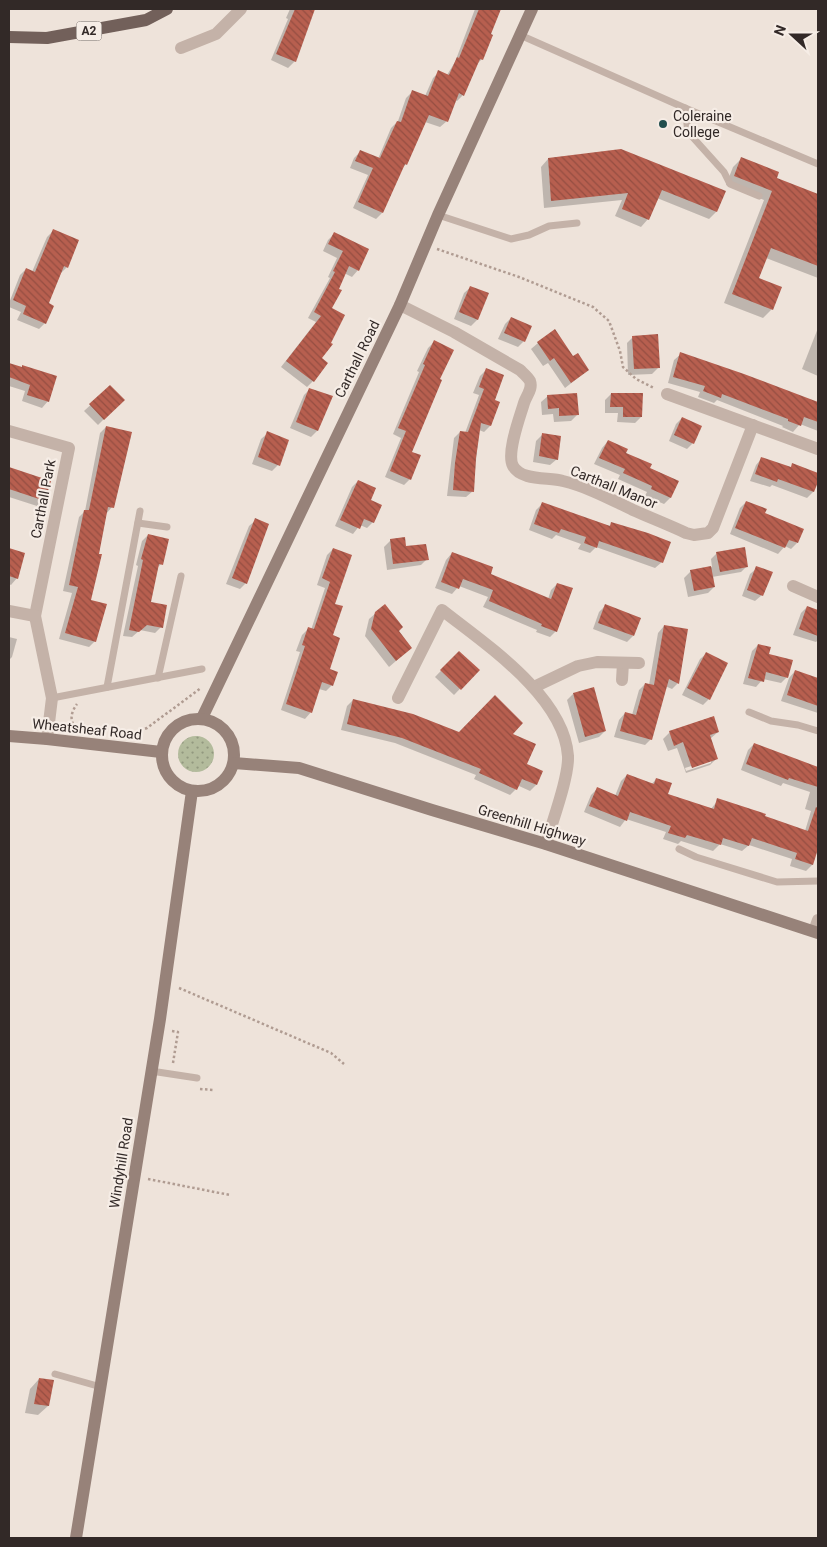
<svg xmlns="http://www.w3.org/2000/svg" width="827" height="1547" font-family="Roboto,sans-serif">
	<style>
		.grass { fill: url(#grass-dots) }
		.shadow { fill: #0003; fill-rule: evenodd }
		.building { fill: url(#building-back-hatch) }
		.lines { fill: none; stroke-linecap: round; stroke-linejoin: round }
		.path { stroke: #b09c92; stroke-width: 2.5; stroke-dasharray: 2.5 2.5; stroke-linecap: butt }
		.service { stroke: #c4b2a8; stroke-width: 7 }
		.minor { stroke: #c4b2a8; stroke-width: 12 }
		.secondary { stroke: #978279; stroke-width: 12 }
		.primary { stroke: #72605a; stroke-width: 12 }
		.poi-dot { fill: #224e4d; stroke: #f6ede6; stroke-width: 2 }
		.labels { text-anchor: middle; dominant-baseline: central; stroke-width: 4.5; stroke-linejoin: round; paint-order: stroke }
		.shield { fill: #f6ede6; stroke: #6d6460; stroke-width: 1 }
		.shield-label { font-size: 12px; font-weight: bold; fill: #322927 }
		.poi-label { font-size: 14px; fill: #322927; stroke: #f6ede6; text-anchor: start }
		.street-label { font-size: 14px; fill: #322927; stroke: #f6ede6 }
	</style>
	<defs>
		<pattern id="grass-dots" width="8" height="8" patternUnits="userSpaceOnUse" patternTransform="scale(1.25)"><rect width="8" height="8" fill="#b3bb9c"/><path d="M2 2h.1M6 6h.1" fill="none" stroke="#92987f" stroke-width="1.8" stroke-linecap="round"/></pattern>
		<pattern id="building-back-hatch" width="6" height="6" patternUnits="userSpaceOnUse" patternTransform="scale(1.25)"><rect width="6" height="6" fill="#b75f4f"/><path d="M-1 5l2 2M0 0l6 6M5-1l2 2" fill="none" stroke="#954e42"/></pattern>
	</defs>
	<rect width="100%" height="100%" fill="#eee3da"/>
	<circle class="grass" cx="196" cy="754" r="18"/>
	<g class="shadow">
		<path d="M290 9H314L295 61 288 68 271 60 288 19 286 18Z"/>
		<path d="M475 9H500L489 35 482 59 476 65 463 95 457 101 455 100 447 121 440 127 425 122 406 164 401 170 382 213 376 219 353 208 368 175 350 168 354 158 360 152 378 159 391 128 398 121 406 98 412 92 425 96 433 78 439 72 447 75 455 62Z"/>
		<path d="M742 158 775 178 818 195V278L766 258 758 279 772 309 763 318 724 303 764 200 726 185 733 167Z"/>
		<path d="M548 159 724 192 716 212 709 219 657 198 648 219 641 227 615 216 622 200 544 208 541 167Z"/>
		<path d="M53 231 67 267 61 273 47 304 45 323 39 329 17 320 21 312 9 307V303L20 275 26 269 32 272 47 237Z"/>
		<path d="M334 234 368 249 358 270 352 277 344 273 330 309 320 359 313 381 307 387 281 367 316 322 308 318 330 278 328 277 337 258 323 251 328 240Z"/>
		<path d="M471 287 477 320 471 326 454 319 464 293Z"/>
		<path d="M511 318 524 341 518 347 498 339 505 324Z"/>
		<path d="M818 328V376L802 369Z"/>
		<path d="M633 337 659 367 652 374 628 375 627 343Z"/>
		<path d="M434 342 438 380 410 452V479L404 485 385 477 401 438 393 434 419 372 417 371 428 348Z"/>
		<path d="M538 343 573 358 588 370 565 388 548 363 543 366 531 349Z"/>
		<path d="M681 354 744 375 818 404V431L800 424 793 432 782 427 783 426 717 400 714 403 698 397 700 392 668 383 674 360Z"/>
		<path d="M9 364 21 368 48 401 42 408 22 401 25 391 9 386Z"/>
		<path d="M486 370 494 401 498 402 490 426 484 432 479 430 473 491 466 497 447 496 454 438 460 432 465 433 479 395 473 393 480 376Z"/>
		<path d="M110 387 123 400 98 425 84 411Z"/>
		<path d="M310 389 317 431 311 437 290 428 304 395Z"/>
		<path d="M611 394 641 417 635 423 617 422 618 413H605V400Z"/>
		<path d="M548 396 577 415 571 421 554 422 553 414 542 415 541 402Z"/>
		<path d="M682 418 693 443 687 449 669 441 676 424Z"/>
		<path d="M106 427 112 507 106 514 90 601 95 641 89 647 59 639 72 593 63 591 79 517 85 511 100 433Z"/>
		<path d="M268 433 278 465 272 471 252 464 261 439Z"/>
		<path d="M543 434 557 459 550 465 533 462 536 441Z"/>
		<path d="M608 441 649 468 678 481 670 498 664 504 645 496 647 492 618 479 620 475 594 464 602 448Z"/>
		<path d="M762 458 790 468 793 465 818 474 813 492 807 498 772 485 770 487 750 481 756 465Z"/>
		<path d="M9 469 50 481 44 500 37 506 9 497Z"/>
		<path d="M358 481 369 501 373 522 367 528 360 525 353 534 335 526 352 487Z"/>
		<path d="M746 502 764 513 797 543 791 549 785 546 778 554 730 534 740 508Z"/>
		<path d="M542 504 609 526 612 524 662 562 655 568 596 547 590 553 578 549 581 544 556 535 552 539 529 530 536 510Z"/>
		<path d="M256 520 246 583 240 589 226 584 249 526Z"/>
		<path d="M148 535 161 564 156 569 149 603 161 627 155 633 140 630 132 637 123 636 138 566 136 565 142 541Z"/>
		<path d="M390 541 405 548 427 559 421 565 387 570 384 547Z"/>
		<path d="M9 549 24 554 17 578 11 585 9 584Z"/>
		<path d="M333 549V604L328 670 332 685 326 691 319 689 311 712 305 719 281 710 300 652 296 651 302 635 308 629 311 630 325 588 317 585 327 555Z"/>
		<path d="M452 553 489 574 548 599 551 590 557 584 556 631 550 637 536 632 537 630 483 607 488 597 459 586 452 594 435 588 446 560Z"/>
		<path d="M717 553 747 566 741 572 712 577 714 587 708 593 688 597 684 578 691 571 712 567 711 559Z"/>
		<path d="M757 568 762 595 755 601 742 596 750 574Z"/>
		<path d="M605 606 633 636 627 642 593 629 599 612Z"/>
		<path d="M807 607 818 611V640L816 642 793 635 801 613Z"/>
		<path d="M376 613 398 631 411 648 389 667 365 636 369 619Z"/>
		<path d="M664 626 686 630 678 683 672 689 665 686 651 739 645 745 614 737 619 720 625 713 632 715 639 690 645 684 649 685 658 633Z"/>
		<path d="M9 637 17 639 12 657 9 660Z"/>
		<path d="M758 645 787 677 781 683 763 679 756 687 743 684 752 651Z"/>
		<path d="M459 652 478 670 454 695 435 677Z"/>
		<path d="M707 653 709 699 703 705 682 695 700 659Z"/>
		<path d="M795 671 818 679V713L781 701 789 678Z"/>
		<path d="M573 694 605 731 599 737 579 743 567 700Z"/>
		<path d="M353 700 459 733 511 734 536 785 530 791 519 786 510 795 474 779 476 775 395 743 341 730 347 706Z"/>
		<path d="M670 732H718L710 739 716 759 710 765 686 773 677 748 668 751 663 739ZM711 760V763L686 771 685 768Z"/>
		<path d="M754 744 818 768V844L812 865 806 871 790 866 792 859 749 845 742 851 720 844 713 851 681 841 678 844 663 839 666 832 626 819 620 827 584 812 591 795 597 789 615 796 621 781 627 775 651 785 656 779 667 794 711 809 718 800 763 817 805 831 811 811 805 809 810 792 783 783 781 786 741 770 748 750Z"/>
		<path d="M39 1379 48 1406 38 1415 25 1413 30 1389Z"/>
	</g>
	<g class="building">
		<path d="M295 9H315L296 62 276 54Z"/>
		<path d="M479 9H501L491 34 493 35 483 60 480 59 464 96 459 93 448 122 429 115 407 165 405 164 383 213 358 202 373 168 355 161 360 150 380 158 397 121 401 122 412 90 428 96 438 70 449 75 457 57 459 58Z"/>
		<path d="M621 149 726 191 717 212 662 190 649 220 622 209 628 193 551 201 548 158Z"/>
		<path d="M741 157 779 172 777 178 818 194V266L771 248 759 278 782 287 773 310 732 294 772 191 734 176Z"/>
		<path d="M53 229 79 240 68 268 64 266 49 303 54 306 46 324 23 314 26 306 13 300 26 268 35 272Z"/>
		<path d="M334 232 369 249 359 271 349 266 339 289 342 290 332 308 345 315 331 343 333 344 322 358 328 363 314 382 286 361 321 316 314 312 335 272 333 271 343 251 328 244Z"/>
		<path d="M470 286 489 293 478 320 459 312Z"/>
		<path d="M511 317 532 326 525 342 504 333Z"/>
		<path d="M555 329 573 356 578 353 589 370 571 383 554 358 550 361 537 342Z"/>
		<path d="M658 334 660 368 634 369 632 336Z"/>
		<path d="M434 340 454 350 440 379 442 380 412 452 421 455 411 480 390 471 406 431 398 428 425 365 423 364Z"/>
		<path d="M680 352 744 374 818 402V422L804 417 801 426 788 421V419L722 394 721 398 703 391 705 386 673 377Z"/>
		<path d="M9 363 22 367V365L57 376 49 402 27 395 30 385 9 377Z"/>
		<path d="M486 368 504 375 495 400 500 402 491 426 481 423 476 458 474 492 453 490 455 463 460 431 468 432 484 389 479 387Z"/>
		<path d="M110 385 125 400 104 420 89 404Z"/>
		<path d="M309 388 333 396 318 431 296 422Z"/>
		<path d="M577 393 579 415 559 416V408L548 409 547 395Z"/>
		<path d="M611 393H643L642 417H623V407H610Z"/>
		<path d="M682 417 702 426 694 444 674 435Z"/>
		<path d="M106 426 132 432 114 508 108 507 99 554H102L91 600 107 604 96 642 65 633 78 587 69 585 84 510H89Z"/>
		<path d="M267 431 289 440 280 466 258 457Z"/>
		<path d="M542 433 561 436 558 460 539 456Z"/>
		<path d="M608 440 628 449 626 453 652 464 650 468 679 481 671 498 651 489 652 486 623 473 625 469 599 458Z"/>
		<path d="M761 457 791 467 792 463 818 473V482L814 492 778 479 777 482 755 474Z"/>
		<path d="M9 467 51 481 45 501 9 489Z"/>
		<path d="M358 480 376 488 371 500 382 505 374 523 364 519 360 529 340 520Z"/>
		<path d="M746 501 767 509 765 513 804 529 798 543 789 540 785 548 735 528Z"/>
		<path d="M542 502 610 526 611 522 648 533 671 542 663 563 599 541 597 548 584 543 586 537 561 529 559 533 534 524Z"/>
		<path d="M255 518 269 524 247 584 232 578Z"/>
		<path d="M148 534 169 539 163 565 159 564 151 602 167 605 163 628 147 625 139 632 129 630 143 560 141 559Z"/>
		<path d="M405 537 406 546 426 544 429 560 393 564 390 539Z"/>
		<path d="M745 547 748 567 720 572 716 552Z"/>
		<path d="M9 548 25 553 18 579 9 576Z"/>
		<path d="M333 548 352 555 335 604 343 606 333 635 340 638 330 669 338 672 333 686 322 682 312 713 286 704 305 646 302 645 308 627 314 629 330 582 322 578Z"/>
		<path d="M452 552 493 567 491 574 551 599 557 583 573 588 557 632 541 626 542 624 489 601 493 590 463 579 459 589 441 582Z"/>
		<path d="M711 566 715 587 694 591 690 570Z"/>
		<path d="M756 566 773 572 763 596 747 590Z"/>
		<path d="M385 604 403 627 399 631 412 648 396 661 371 629 375 612Z"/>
		<path d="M605 604 641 618 634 636 598 623Z"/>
		<path d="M807 606 818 610V636L799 629Z"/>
		<path d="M664 625 688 629 679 684 669 679 652 740 620 731 625 712 636 715 645 683 654 685Z"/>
		<path d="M758 644 771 647 769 654 793 660 788 678 766 672 764 682 748 678Z"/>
		<path d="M459 651 480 670 461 690 440 670Z"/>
		<path d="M706 652 728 663 710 700 687 688Z"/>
		<path d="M795 670 818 678V706L787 695Z"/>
		<path d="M594 687 606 731 585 737 573 693Z"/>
		<path d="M495 695 523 723 513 734 536 744 527 764 543 771 537 785 522 779 517 790 479 773 481 769 402 738 347 724 353 699 413 714 459 732Z"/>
		<path d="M714 716 719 732 710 735 718 759 692 768 683 742 674 746 669 731Z"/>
		<path d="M754 743 818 767V787L789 778 788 780 746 764Z"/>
		<path d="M627 774 654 784 656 778 672 783 668 794 714 809 717 798 766 814 765 816 808 831 816 807 818 808V849L813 865 795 859 797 853 752 838 749 846 723 838 721 845 687 835 685 838 668 833 671 826 630 812 627 821 589 806 597 787 618 796Z"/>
		<path d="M39 1378 54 1380 49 1406 34 1404Z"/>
	</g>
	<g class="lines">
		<g class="path">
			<path d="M437 249 519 277 593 307 609 321 620 351 623 367 636 379 654 388"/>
			<path d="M76 728C69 721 71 712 77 704"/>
			<path d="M131 734 147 728 201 688"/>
			<path d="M179 988 331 1053 344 1064"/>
			<path d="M172 1031 178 1032 173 1063"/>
			<path d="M200 1089 214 1090"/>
			<path d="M148 1179 230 1195"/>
		</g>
		<g class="service">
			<path d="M520 35 685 108 818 164"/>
			<path d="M685 108 688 132 724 172 730 184 759 196"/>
			<path d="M438 215 511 239 529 235 549 226 577 223"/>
			<path d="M138 523 167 527"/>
			<path d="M158 678 181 576"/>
			<path d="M107 687 140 511"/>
			<path d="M52 698 202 669"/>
			<path d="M749 712 771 721 798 725 818 731"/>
			<path d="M679 849 696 857 777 882 818 881"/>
			<path d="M151 1071 197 1078"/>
			<path d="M55 1374 101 1387"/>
		</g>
		<g class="minor">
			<path d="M181 48 216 34 241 9"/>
			<path d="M400 305 454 332 520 370C523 373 528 377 530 381 533 389 526 396 524 403 520 417 506 453 513 466 521 481 549 477 563 481 588 487 610 499 633 510 651 518 669 525 686 533L694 535 708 533 713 528 753 425"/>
			<path d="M667 394 818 449"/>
			<path d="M9 431 69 448 35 616 52 698 47 739"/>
			<path d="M793 586 818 597"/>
			<path d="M9 611 35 616"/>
			<path d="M622 680 623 663"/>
			<path d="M534 687 578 666 597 662 639 663"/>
			<path d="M398 698 442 610C485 644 564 696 568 756 569 777 552 822 546 844"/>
			<path d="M814 931 818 920"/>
		</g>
		<g class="secondary">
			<path d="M202 718 400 305 438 215 532 9"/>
			<circle cx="198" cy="755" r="36"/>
			<path d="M9 736 47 739 161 752"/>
			<path d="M234 763 299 768 432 810 546 844 818 933"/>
			<path d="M76 1538 160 1019 192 791"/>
		</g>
		<path class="primary" d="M9 37 47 38 146 20 167 9"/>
	</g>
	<circle class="poi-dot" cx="663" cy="124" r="5"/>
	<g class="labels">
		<rect class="shield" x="76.5" y="21.5" width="25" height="19" rx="4"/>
		<g class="shield-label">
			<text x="89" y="31">A2</text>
		</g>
		<g class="poi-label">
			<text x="673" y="116">Coleraine<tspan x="673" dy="16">College</tspan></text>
		</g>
		<g class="street-label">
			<text transform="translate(357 359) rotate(-64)">Carthall Road</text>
			<text transform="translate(614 487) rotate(22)">Carthall Manor</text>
			<text transform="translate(43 499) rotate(-79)">Carthall Park</text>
			<text transform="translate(87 729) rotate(6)">Wheatsheaf Road</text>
			<text transform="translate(532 825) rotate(17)">Greenhill Highway</text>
			<text transform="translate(121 1163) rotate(-81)">Windyhill Road</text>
		</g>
	</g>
	<rect width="827" height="1547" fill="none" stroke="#322927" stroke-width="20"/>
	<g transform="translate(792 35) rotate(291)" stroke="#f6ede6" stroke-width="4" paint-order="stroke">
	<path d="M0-4L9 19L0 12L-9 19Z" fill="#322927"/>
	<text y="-8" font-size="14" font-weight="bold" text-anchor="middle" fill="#322927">N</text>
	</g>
</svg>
